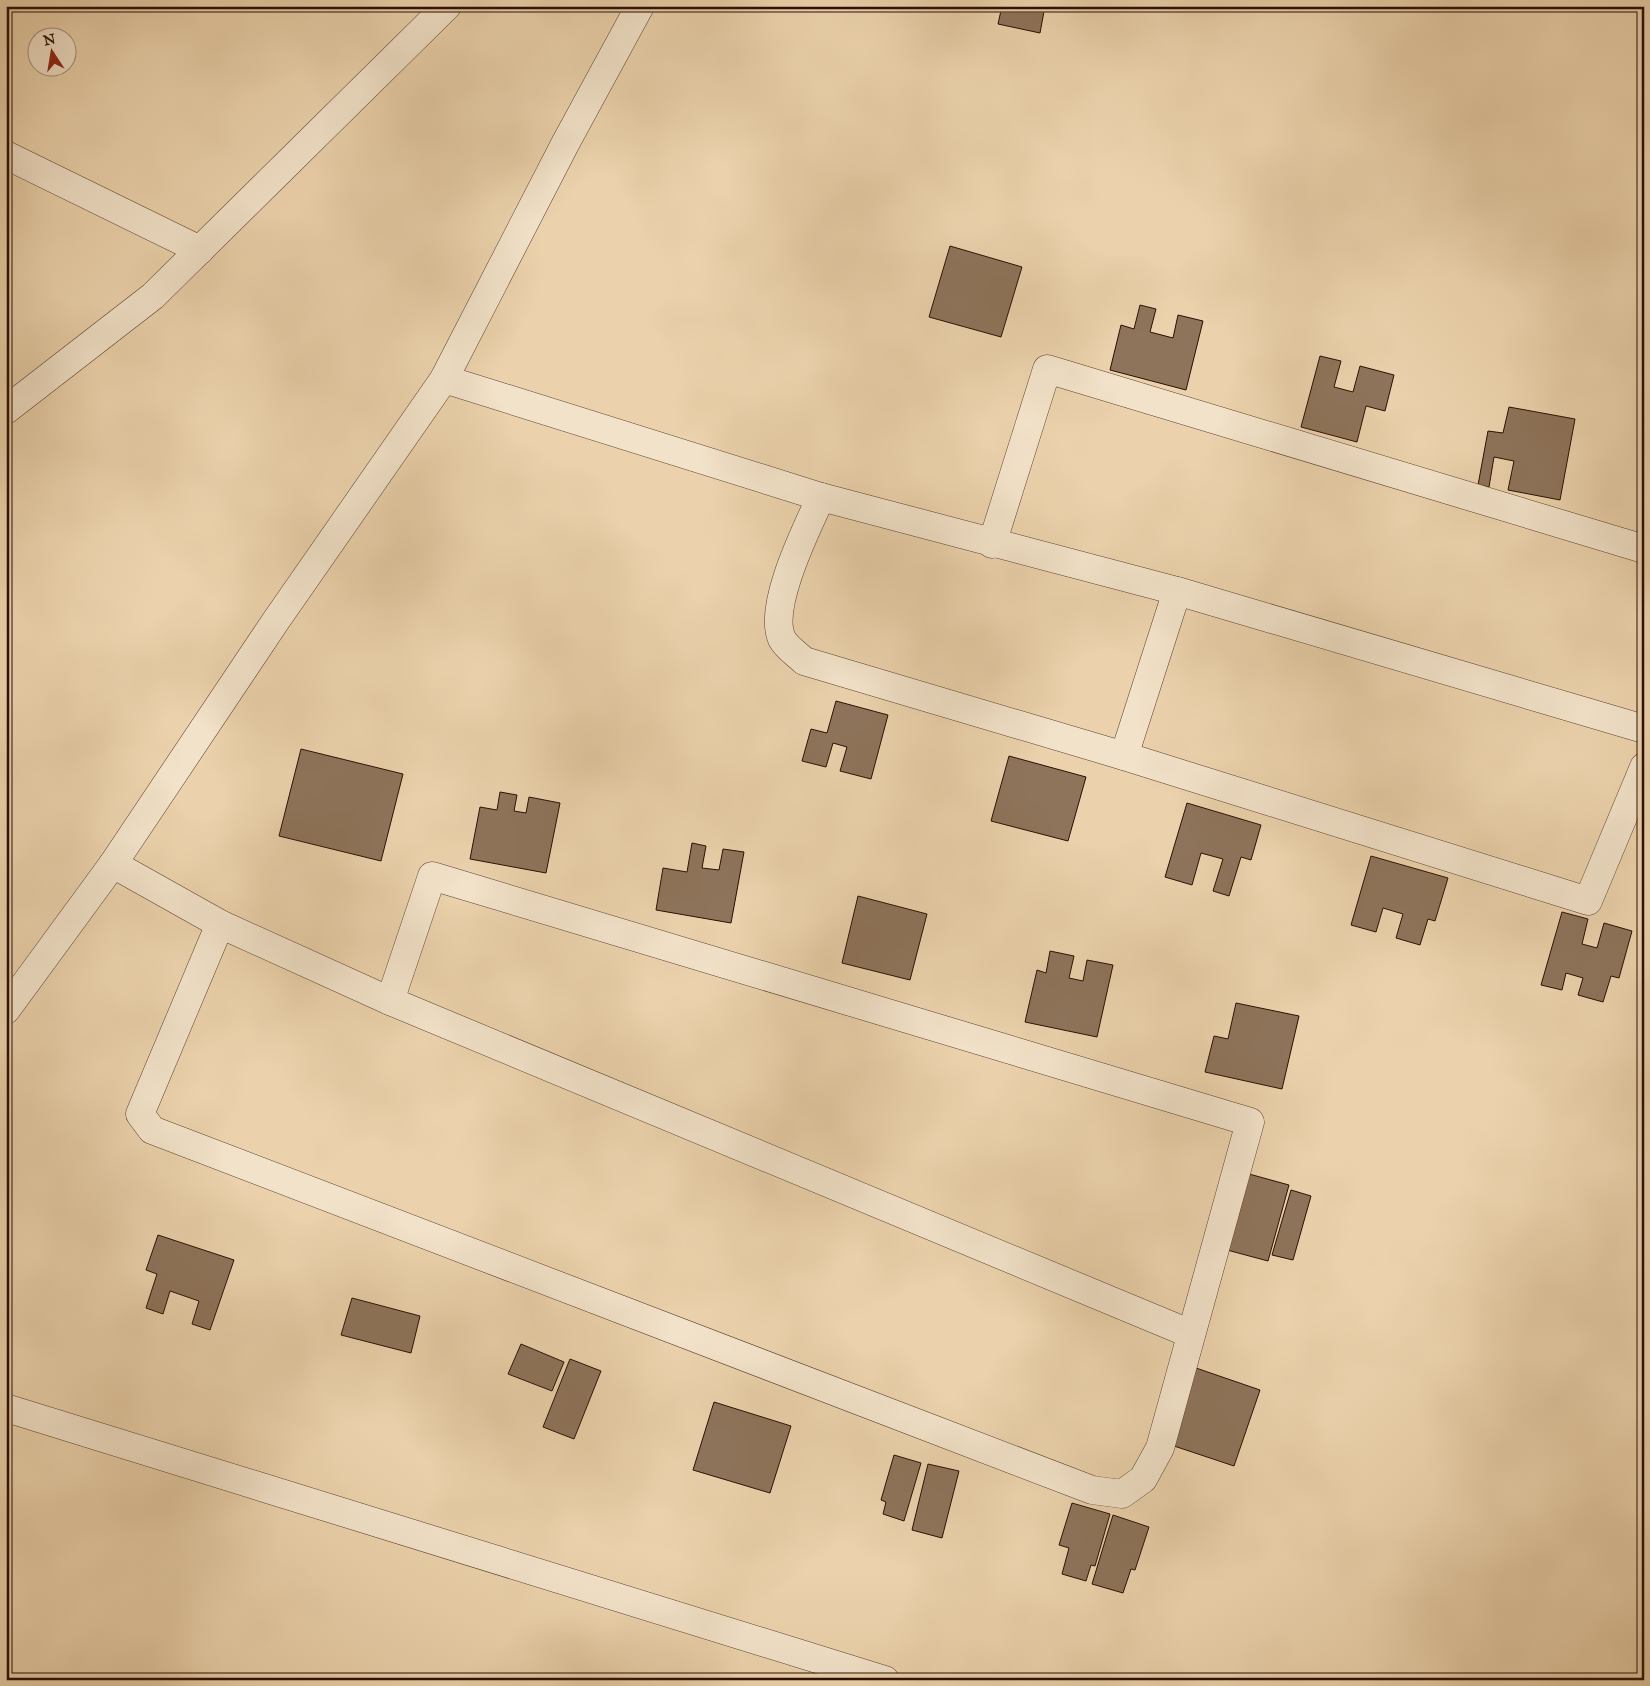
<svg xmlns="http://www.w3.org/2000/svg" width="1650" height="1686" font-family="'IM FELL Great Primer',serif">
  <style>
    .building { fill: #8e745b; stroke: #2a0f03 }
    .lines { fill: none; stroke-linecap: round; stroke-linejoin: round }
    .street-casing { stroke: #5a402d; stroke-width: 29 }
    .street { stroke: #f2e2c9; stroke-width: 28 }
  </style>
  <rect width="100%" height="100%" fill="#ebd2ac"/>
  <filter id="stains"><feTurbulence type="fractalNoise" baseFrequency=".004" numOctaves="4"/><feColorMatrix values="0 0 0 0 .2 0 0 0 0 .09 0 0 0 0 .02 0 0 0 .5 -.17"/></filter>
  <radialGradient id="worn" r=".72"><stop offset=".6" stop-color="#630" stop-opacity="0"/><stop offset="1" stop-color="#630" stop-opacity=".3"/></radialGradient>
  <g class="building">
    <polygon points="1002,6 1045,6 1040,33 998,24"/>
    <polygon points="950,246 1022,267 1001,337 929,317"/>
    <polygon points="1140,305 1156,309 1150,332 1173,338 1178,315 1203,321 1186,390 1110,370 1121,325 1134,329"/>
    <polygon points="1320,356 1341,361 1334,387 1353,392 1360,366 1394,375 1385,411 1366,406 1357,442 1301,427"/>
    <polygon points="1509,407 1575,419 1560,500 1508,490 1514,461 1494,457 1489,487 1478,485 1488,431 1503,433"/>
    <polygon points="836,701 888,715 871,779 840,771 847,747 833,743 826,767 802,761 811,729 827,733"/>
    <polygon points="301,749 403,774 381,861 279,836"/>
    <polygon points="1009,756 1086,777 1068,841 991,821"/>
    <polygon points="500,792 517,795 514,811 526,813 529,797 560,803 546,873 470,859 480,807 497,810"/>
    <polygon points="1187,803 1261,825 1251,860 1241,857 1229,896 1213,891 1223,859 1201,853 1192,885 1165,877"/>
    <polygon points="692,843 706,846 702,868 719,870 723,849 744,852 731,923 656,910 663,868 687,872"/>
    <polygon points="1371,856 1448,878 1435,921 1428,919 1420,945 1396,938 1403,914 1383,908 1376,932 1351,925"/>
    <polygon points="858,896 927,914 910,980 842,963"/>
    <polygon points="1562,912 1588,919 1582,944 1597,948 1604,923 1632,931 1619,978 1611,976 1603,1002 1578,995 1583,978 1566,973 1562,990 1541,985"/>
    <polygon points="1050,951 1074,956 1069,978 1083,981 1087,960 1113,965 1097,1037 1025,1022 1037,970 1046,973"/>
    <polygon points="1236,1003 1299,1016 1282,1089 1205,1072 1214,1036 1228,1039"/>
    <polygon points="1249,1174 1289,1185 1268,1261 1227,1250"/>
    <polygon points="1291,1190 1311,1196 1293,1260 1272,1255"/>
    <polygon points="158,1235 234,1260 210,1330 192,1324 199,1301 170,1291 163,1314 146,1308 157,1274 146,1270"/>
    <polygon points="352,1298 420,1316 411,1353 341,1335"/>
    <polygon points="521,1344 564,1362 552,1391 508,1374"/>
    <polygon points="570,1359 601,1371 574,1439 543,1427"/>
    <polygon points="1196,1368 1260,1390 1234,1466 1171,1445"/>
    <polygon points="714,1402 791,1426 770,1493 693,1470"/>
    <polygon points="894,1455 921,1463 904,1521 883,1514 886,1502 881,1500"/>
    <polygon points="928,1464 959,1471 942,1538 912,1530"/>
    <polygon points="1072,1503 1110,1514 1095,1566 1091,1565 1086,1581 1062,1574 1069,1548 1059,1545"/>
    <polygon points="1113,1515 1149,1527 1135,1570 1131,1569 1123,1593 1092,1584"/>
  </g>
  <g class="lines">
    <g class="street-casing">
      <g id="street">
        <polyline points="6,155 200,250"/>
        <polyline points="444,379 821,497 1177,591 1644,729"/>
        <polyline points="6,410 153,296 447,6"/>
        <path d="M821,497c-14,31 -54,110 -39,142 4,8 16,16 22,22l320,95 464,145 56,-134"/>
        <polyline points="992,544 1047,369 1644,549"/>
        <polyline points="1124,756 1177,591"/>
        <polyline points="113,864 220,924 390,1001 1191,1334"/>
        <polyline points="220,924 140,1114 152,1130 1092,1490 1122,1494 1143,1479 1160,1448 1250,1122 432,876 390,1001"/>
        <polyline points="6,1010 113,864 275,622 444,379 565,144 640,6"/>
        <polyline points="6,1408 885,1680"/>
      </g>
    </g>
    <use href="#street" class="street"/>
  </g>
  <rect width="1650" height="1686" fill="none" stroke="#ebd2ac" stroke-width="25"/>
  <rect x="8" y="8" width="1635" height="1671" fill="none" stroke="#2a0f03" stroke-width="2.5"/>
  <rect x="12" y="12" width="1625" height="1661" fill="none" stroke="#2a0f03"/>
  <g transform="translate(52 52) rotate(348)"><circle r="24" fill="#f2e2c9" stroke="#a28e7a"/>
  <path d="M0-4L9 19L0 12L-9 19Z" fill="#8f2418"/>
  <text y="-8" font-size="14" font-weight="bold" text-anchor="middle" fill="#2a0f03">N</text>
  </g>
  <rect width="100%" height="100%" filter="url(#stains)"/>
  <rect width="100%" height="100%" fill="url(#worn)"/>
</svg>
